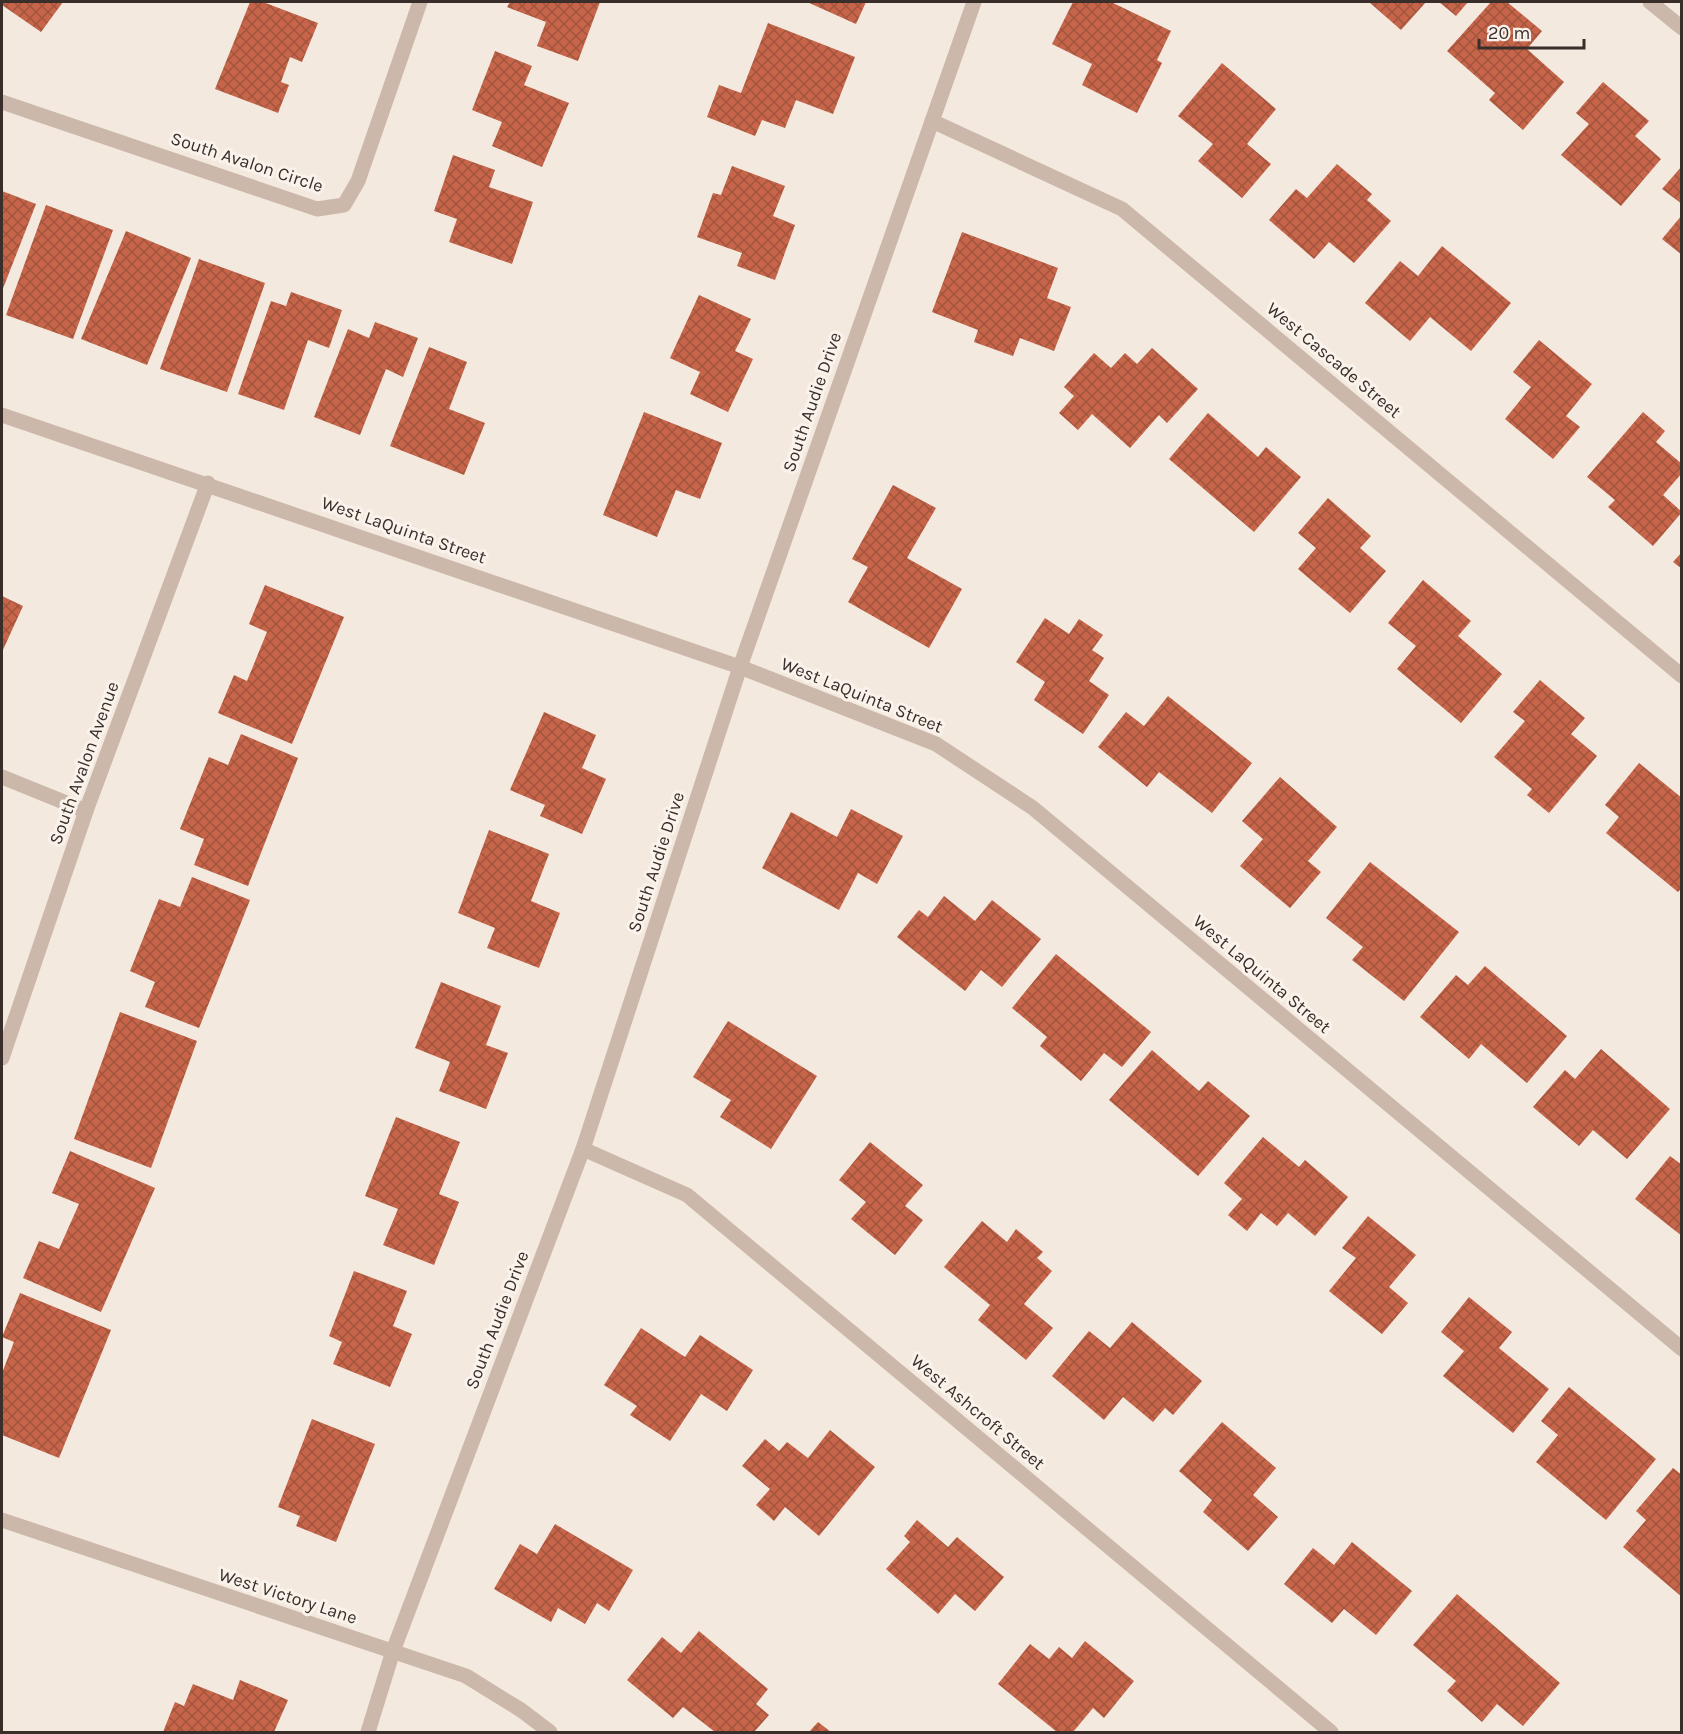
<svg xmlns="http://www.w3.org/2000/svg" width="1683" height="1734" font-family="Karla,sans-serif">
  <style>
    .building { fill: url(#building-cross-hatch) }
    .lines { fill: none; stroke-linecap: round; stroke-linejoin: round }
    .minor { stroke: #cbb8aa; stroke-width: 15 }
    .labels { text-anchor: middle; dominant-baseline: central; stroke-width: 6; stroke-linejoin: round; paint-order: stroke }
    .street-label { font-size: 18px; fill: #392e2a; stroke: #faf3eb }
  </style>
  <defs>
    <pattern id="building-cross-hatch" width="8" height="8" patternUnits="userSpaceOnUse" patternTransform="scale(1.5)"><rect width="8" height="8" fill="#c66549"/><path d="M0 0l8 8M0 8l8-8" fill="none" stroke="#a2543d"/></pattern>
  </defs>
  <rect width="100%" height="100%" fill="#f3e9de"/>
  <g class="building">
    <polygon points="3,2 63,2 41,32 2,5"/>
    <polygon points="250,2 263,2 318,23 302,62 290,57 281,82 289,85 278,113 215,89"/>
    <polygon points="510,2 600,2 578,61 537,46 546,22 507,7"/>
    <polygon points="807,2 866,2 856,24"/>
    <polygon points="1073,2 1111,2 1171,31 1157,60 1162,63 1137,113 1082,85 1092,64 1052,44"/>
    <polygon points="1369,2 1426,2 1401,30"/>
    <polygon points="1439,2 1468,2 1456,16"/>
    <polygon points="1491,2 1507,2 1542,31 1527,49 1564,82 1523,130 1489,100 1495,93 1447,51"/>
    <polygon points="768,23 855,57 833,114 796,100 785,128 762,120 755,136 707,117 719,85 741,93"/>
    <polygon points="495,51 532,66 524,85 569,103 542,167 492,146 502,122 472,110"/>
    <polygon points="1222,63 1276,109 1247,144 1271,164 1242,198 1198,161 1213,144 1178,116"/>
    <polygon points="1603,82 1649,121 1635,136 1661,159 1621,206 1561,155 1589,124 1576,113"/>
    <polygon points="453,155 495,170 489,187 533,202 512,264 449,242 457,219 434,211"/>
    <polygon points="1337,164 1372,194 1367,200 1391,221 1354,263 1329,242 1314,259 1269,220 1296,189 1307,198"/>
    <polygon points="732,166 785,186 773,216 795,225 775,280 737,266 742,253 697,237 713,193 721,195"/>
    <polygon points="1682,166 1682,204 1662,189"/>
    <polygon points="2,191 36,204 2,291"/>
    <polygon points="46,205 113,230 73,339 6,315"/>
    <polygon points="1682,215 1682,255 1662,239"/>
    <polygon points="126,231 191,258 147,365 81,339"/>
    <polygon points="962,232 1058,268 1047,298 1071,307 1054,351 1020,338 1013,356 974,342 978,330 932,312"/>
    <polygon points="1442,246 1511,303 1471,351 1430,317 1410,341 1365,303 1400,261 1418,276"/>
    <polygon points="199,259 265,283 227,392 160,369"/>
    <polygon points="291,292 342,310 329,348 308,340 284,410 238,394 271,301 286,306"/>
    <polygon points="699,295 751,319 735,351 753,359 728,412 690,394 700,372 670,358"/>
    <polygon points="375,322 418,338 403,377 386,369 360,435 314,417 348,329 369,338"/>
    <polygon points="1539,340 1592,384 1566,416 1580,427 1553,459 1505,419 1531,387 1513,372"/>
    <polygon points="429,347 467,362 449,409 485,423 464,475 390,446"/>
    <polygon points="1152,348 1198,389 1167,423 1159,415 1130,448 1092,414 1078,430 1059,413 1074,396 1064,387 1094,353 1111,368 1125,353 1137,364"/>
    <polygon points="644,412 722,443 700,499 676,490 657,537 603,515"/>
    <polygon points="1643,412 1665,431 1656,442 1682,464 1682,473 1663,495 1682,512 1653,546 1608,507 1615,500 1587,477"/>
    <polygon points="1208,413 1258,457 1266,447 1301,477 1254,532 1169,459"/>
    <polygon points="893,485 936,508 907,558 962,589 929,648 848,602 868,567 852,559"/>
    <polygon points="1328,498 1371,536 1360,548 1386,571 1350,613 1298,569 1316,548 1298,533"/>
    <polygon points="1682,552 1682,569 1673,562"/>
    <polygon points="1423,580 1471,621 1458,636 1502,674 1461,723 1397,669 1416,646 1388,623"/>
    <polygon points="265,585 344,617 292,744 218,713 234,675 247,681 267,632 249,624"/>
    <polygon points="2,596 23,606 2,652"/>
    <polygon points="1045,618 1069,634 1079,619 1103,635 1092,650 1104,658 1089,681 1109,695 1083,734 1034,700 1045,682 1016,662"/>
    <polygon points="1540,680 1585,718 1571,734 1597,756 1549,813 1527,795 1532,789 1494,757 1525,721 1513,712"/>
    <polygon points="1168,696 1252,763 1212,813 1159,772 1147,787 1098,747 1126,712 1144,726"/>
    <polygon points="544,712 596,735 582,768 606,779 582,834 540,816 545,805 510,790"/>
    <polygon points="241,734 298,758 248,886 194,865 204,839 180,829 209,757 228,765"/>
    <polygon points="1639,763 1682,798 1682,888 1678,892 1606,833 1619,817 1605,805"/>
    <polygon points="1280,777 1337,827 1308,861 1321,872 1290,908 1240,866 1263,839 1242,821"/>
    <polygon points="851,809 903,836 877,884 858,873 839,910 762,868 791,812 837,837"/>
    <polygon points="489,830 549,854 531,901 560,913 539,968 487,948 495,928 458,913"/>
    <polygon points="1370,862 1459,932 1404,1001 1352,960 1363,947 1326,918"/>
    <polygon points="192,877 250,900 199,1028 145,1007 155,982 130,971 159,899 180,907"/>
    <polygon points="944,896 975,921 992,900 1041,939 1002,987 981,970 965,991 897,937 919,910 928,917"/>
    <polygon points="1056,954 1151,1032 1122,1067 1104,1053 1081,1081 1040,1046 1047,1037 1012,1008"/>
    <polygon points="1485,966 1567,1036 1527,1083 1481,1044 1469,1059 1420,1017 1456,975 1468,985"/>
    <polygon points="441,982 501,1006 486,1045 508,1053 486,1109 439,1091 450,1062 415,1048"/>
    <polygon points="120,1012 197,1041 151,1168 74,1139"/>
    <polygon points="728,1021 817,1076 771,1149 720,1117 731,1100 693,1077"/>
    <polygon points="1601,1049 1670,1109 1627,1159 1593,1130 1579,1146 1533,1107 1565,1070 1575,1079"/>
    <polygon points="1152,1050 1199,1091 1208,1081 1250,1116 1198,1176 1109,1100"/>
    <polygon points="396,1117 460,1142 439,1194 459,1202 434,1265 383,1245 398,1209 365,1196"/>
    <polygon points="1263,1137 1299,1167 1305,1160 1348,1197 1315,1236 1288,1213 1277,1226 1261,1213 1247,1231 1228,1215 1242,1199 1224,1183"/>
    <polygon points="870,1142 923,1185 905,1206 923,1220 895,1255 851,1219 866,1202 839,1180"/>
    <polygon points="70,1151 155,1188 101,1312 23,1278 39,1241 59,1249 79,1204 52,1193"/>
    <polygon points="1670,1156 1682,1165 1682,1236 1635,1199"/>
    <polygon points="1368,1216 1416,1255 1389,1287 1408,1303 1382,1334 1329,1291 1356,1258 1342,1248"/>
    <polygon points="982,1221 1007,1242 1016,1229 1043,1252 1037,1258 1052,1271 1024,1304 1053,1328 1026,1360 978,1320 990,1305 944,1267"/>
    <polygon points="354,1271 407,1291 393,1326 412,1334 390,1387 333,1364 342,1342 329,1336"/>
    <polygon points="20,1293 111,1330 59,1458 2,1435 2,1373 14,1342 2,1337"/>
    <polygon points="1469,1297 1512,1332 1499,1348 1549,1389 1513,1433 1443,1376 1464,1351 1441,1332"/>
    <polygon points="1132,1322 1202,1381 1173,1415 1165,1408 1153,1422 1123,1397 1104,1420 1052,1376 1089,1331 1110,1348"/>
    <polygon points="641,1328 685,1357 700,1335 753,1370 727,1411 701,1394 670,1441 630,1415 637,1406 604,1385"/>
    <polygon points="1569,1387 1656,1459 1606,1520 1536,1462 1558,1435 1541,1421"/>
    <polygon points="312,1419 375,1444 336,1542 296,1526 300,1516 278,1507"/>
    <polygon points="1222,1422 1276,1468 1253,1495 1278,1517 1248,1551 1203,1512 1212,1500 1179,1471"/>
    <polygon points="830,1430 875,1467 819,1536 785,1507 774,1521 756,1505 770,1489 742,1466 765,1439 779,1451 787,1442 808,1458"/>
    <polygon points="1673,1468 1682,1475 1682,1597 1623,1547 1646,1520 1636,1511"/>
    <polygon points="917,1520 948,1547 957,1537 1004,1577 975,1611 955,1594 938,1614 886,1569 910,1542 904,1536"/>
    <polygon points="555,1524 633,1570 609,1611 597,1603 585,1624 558,1608 551,1622 494,1589 520,1544 537,1554"/>
    <polygon points="1352,1542 1412,1591 1376,1635 1344,1609 1332,1623 1284,1584 1313,1548 1334,1565"/>
    <polygon points="1457,1594 1560,1683 1523,1726 1497,1704 1482,1722 1447,1691 1456,1681 1413,1645"/>
    <polygon points="699,1631 768,1689 756,1704 769,1715 754,1732 715,1732 683,1707 673,1718 627,1680 662,1637 681,1653"/>
    <polygon points="1085,1641 1134,1681 1104,1718 1093,1708 1073,1732 1057,1732 998,1684 1030,1644 1049,1659 1059,1647 1072,1658"/>
    <polygon points="240,1680 288,1700 274,1732 163,1732 175,1702 184,1706 193,1684 233,1700"/>
    <polygon points="818,1722 831,1732 809,1732"/>
  </g>
  <g class="lines">
    <g class="minor">
      <polyline points="1650,2 1682,28"/>
      <polyline points="2,102 317,209 344,205 358,181 420,2"/>
      <polyline points="932,121 1122,209 1682,676"/>
      <polyline points="2,415 740,667 936,744 1033,808 1682,1349"/>
      <polyline points="2,777 86,811"/>
      <polyline points="2,1058 86,811 208,483"/>
      <polyline points="583,1149 687,1195 1331,1732"/>
      <polyline points="2,1520 466,1676 521,1710 550,1732"/>
      <polyline points="368,1732 393,1651 583,1149 740,667 974,2"/>
    </g>
  </g>
  <g class="labels">
    <g class="street-label">
      <text transform="translate(247 162) rotate(18)">South Avalon Circle</text>
      <text transform="translate(1334 360) rotate(40)">West Cascade Street</text>
      <text transform="translate(812 402) rotate(-71)">South Audie Drive</text>
      <text transform="translate(404 530) rotate(19)">West LaQuinta Street</text>
      <text transform="translate(862 695) rotate(22)">West LaQuinta Street</text>
      <text transform="translate(84 763) rotate(-70)">South Avalon Avenue</text>
      <text transform="translate(656 862) rotate(-72)">South Audie Drive</text>
      <text transform="translate(1262 974) rotate(40)">West LaQuinta Street</text>
      <text transform="translate(497 1320) rotate(-69)">South Audie Drive</text>
      <text transform="translate(978 1412) rotate(40)">West Ashcroft Street</text>
      <text transform="translate(288 1596) rotate(18)">West Victory Lane</text>
    </g>
  </g>
  <rect width="1683" height="1734" fill="none" stroke="#392e2a" stroke-width="6"/>
  <path d="M1479 39v9h105v-9" fill="none" stroke="#392e2a" stroke-width="3"/>
  <text x="1488" y="39" font-size="18" fill="#392e2a" stroke="#faf3eb" stroke-width="4.5" paint-order="stroke">20 m</text>
</svg>
